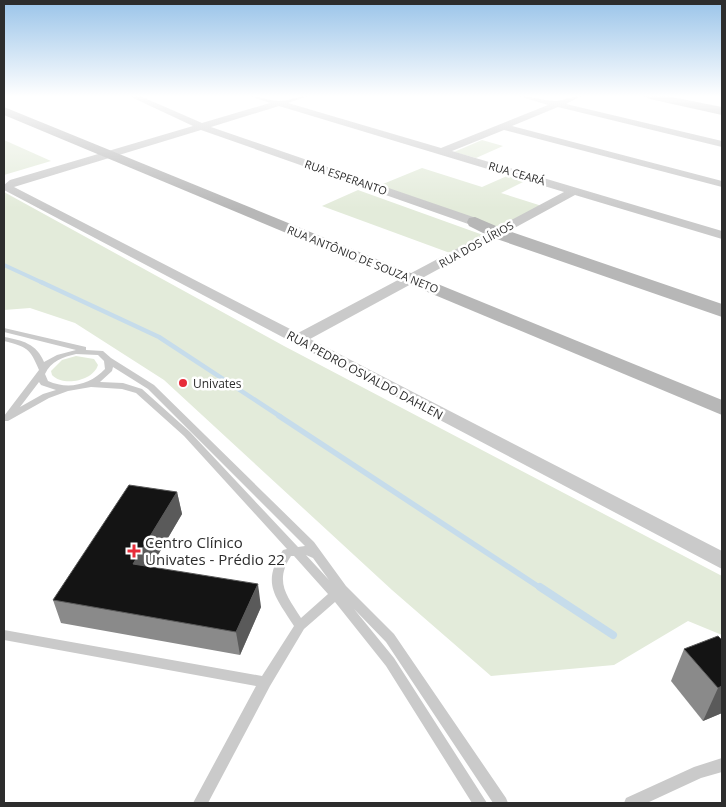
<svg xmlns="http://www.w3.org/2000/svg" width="726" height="807" font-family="'Open Sans',sans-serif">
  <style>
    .green { fill: #e3ebda }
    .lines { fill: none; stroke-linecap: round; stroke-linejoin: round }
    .stream-far3 { stroke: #c6dceb; stroke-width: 4 }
    .stream-far2 { stroke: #c6dceb; stroke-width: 4.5 }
    .stream-far1 { stroke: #c6dceb; stroke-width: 5.5 }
    .stream { stroke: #c6dceb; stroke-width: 8 }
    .lane { fill: #cacaca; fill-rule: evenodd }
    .street { fill: #cacaca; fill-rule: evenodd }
    .secondary { fill: #b7b7b7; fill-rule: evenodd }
    .wall { fill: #8a8a8a }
    .shaded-wall { fill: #5a5a5a }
    .building { fill: #141414; stroke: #5a5a5a }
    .poi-dot { fill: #e72c39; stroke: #fff; stroke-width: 2 }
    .labels { text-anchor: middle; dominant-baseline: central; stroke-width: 5; stroke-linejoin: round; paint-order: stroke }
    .far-street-label { font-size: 11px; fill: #2d2d2d; stroke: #fff }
    .street-label { font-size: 12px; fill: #2d2d2d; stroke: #fff }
    .poi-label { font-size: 12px; fill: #2d2d2d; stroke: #fff; text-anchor: start }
    .near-poi-label { font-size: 15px; fill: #2d2d2d; stroke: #fff; text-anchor: start }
  </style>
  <rect width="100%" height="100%" fill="#fff"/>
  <g class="green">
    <polygon points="4,140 51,161 4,175"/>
    <polygon points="482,140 503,146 476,158 454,152"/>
    <polygon points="422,168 482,187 507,176 525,181 501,193 542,206 500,228 378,186"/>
    <polygon points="358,190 483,235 450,253 322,206"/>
    <polygon points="4,192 284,346 722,576 722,635 688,621 614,665 491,676 392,590 164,380 75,323 30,308 4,310"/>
    <path d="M76,356l18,3 4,6c-5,16 -35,22 -46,10l-1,-4 11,-11z"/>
  </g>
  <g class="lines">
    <polyline class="stream-far3" points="4,265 43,283"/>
    <polyline class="stream-far2" points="41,282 159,337 281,417"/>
    <polyline class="stream-far1" points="279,416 542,589"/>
    <polyline class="stream" points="540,587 613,635"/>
    <g class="lane">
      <path d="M4,328l82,19v3l17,1 8,7 43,27 160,157 32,44 48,48 112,164 2,5h-15l-107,-161 -32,-33 40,49 93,145h-15l-86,-137 -51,-64 -31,27 -34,57 -62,117h-15l63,-117 -252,-46v-10l258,46 32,-50c-19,-30 -33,-43 -11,-76l4,-1 -103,-113 -48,-43 -14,-4 -31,-2 -23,4 -19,7 -41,23h-4v-5l35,-46c-9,-22 -12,-23 -35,-29v-4c18,3 33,7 40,25l13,-7 19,-5 -72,-18zM76,354l22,1 6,6 1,8c-15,16 -37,21 -57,12l-3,-7c6,-13 18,-17 31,-20zM113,367l35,22 157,157 -7,1 -108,-115 -48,-43 -19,-6 -23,-1 12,-11zM39,382l2,3 15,5 -13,4 -23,13zM306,555l7,3 16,22zM291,556h3l34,38 -27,24c-14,-22 -27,-36 -10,-62z"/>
      <polygon points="722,758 722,772 701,778 647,803 624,803 626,798 694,767"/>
    </g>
    <path class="street" d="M129,96h11l62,27 68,-20 -20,-7c10,0 20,5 29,5 9,0 19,-5 29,-5l-20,7 153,45 107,-43 -30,-9c13,0 23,4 36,5 6,1 17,-5 27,-5l-15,8 156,37v6l-164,-40 -46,19 210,55v6l-218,-57 -52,21 270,80v8l-147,-44 -265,144 412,212v18l-718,-379v-5l6,-5 183,-54zM279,106l285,86 -266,141 -284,-146 187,-57 270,95h8l2,-3 -2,-3 -268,-92z"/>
    <g class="secondary">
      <polygon points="644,96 667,96 722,107 722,115 650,99"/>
      <polygon points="4,107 722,400 722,415 4,115"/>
      <polygon points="475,217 503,229 722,304 722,317 491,237 469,226 467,222 469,218"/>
    </g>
  </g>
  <g class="wall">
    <polygon points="177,492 182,514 151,567 261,607 240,655 61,623 53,600"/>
    <polygon points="722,640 722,713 703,721 671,681 684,649"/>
  </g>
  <g class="shaded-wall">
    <polygon points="177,492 182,514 139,587 133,564"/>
    <polygon points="258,584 261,607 240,655 236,632"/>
    <polygon points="722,686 722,713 703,721 718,688"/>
  </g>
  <g class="building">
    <polygon points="129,485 177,492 133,564 258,584 236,632 53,600"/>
    <polygon points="718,636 722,640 722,686 718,688 684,649"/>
  </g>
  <linearGradient id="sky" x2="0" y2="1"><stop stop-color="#9ac4e9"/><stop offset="0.46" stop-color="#fff"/><stop offset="1" stop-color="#fff" stop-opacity="0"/></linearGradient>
  <rect width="726" height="209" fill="url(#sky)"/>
  <g class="poi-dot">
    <circle cx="183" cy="383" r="5"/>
    <path d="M131.5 543.5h5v5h5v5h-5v5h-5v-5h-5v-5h5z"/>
  </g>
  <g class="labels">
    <g class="far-street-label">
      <text transform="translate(517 173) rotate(16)">RUA CEARÁ</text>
      <text transform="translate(346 177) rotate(19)">RUA ESPERANTO</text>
      <text transform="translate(476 244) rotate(-29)">RUA DOS LÍRIOS</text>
      <text transform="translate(363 259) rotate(22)">RUA ANTÔNIO DE SOUZA NETO</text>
    </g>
    <g class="street-label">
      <text transform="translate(365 375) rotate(28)">RUA PEDRO OSVALDO DAHLEN</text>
    </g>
    <g class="poi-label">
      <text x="193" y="383">Univates</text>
    </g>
    <g class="near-poi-label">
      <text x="145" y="542">Centro Clínico<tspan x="145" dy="17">Univates - Prédio 22</tspan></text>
    </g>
  </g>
  <rect width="726" height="807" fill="none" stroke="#2d2d2d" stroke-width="10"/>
</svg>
